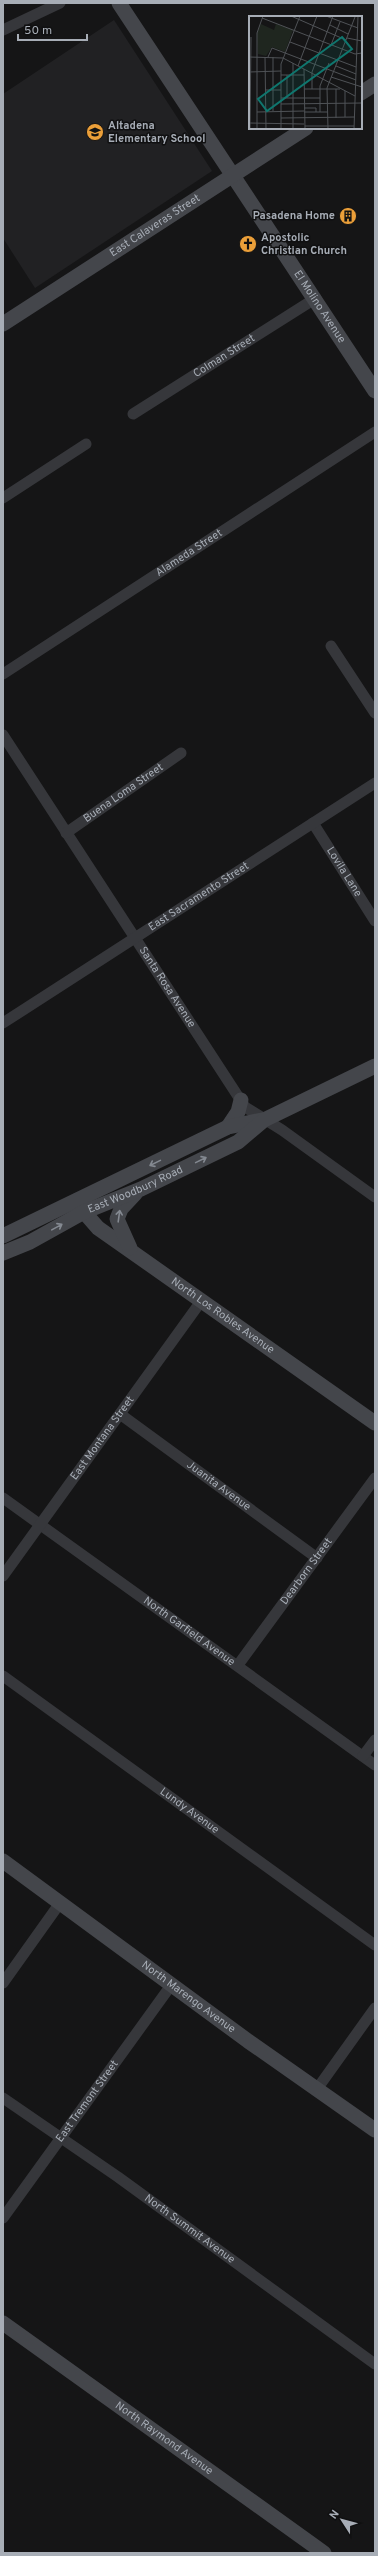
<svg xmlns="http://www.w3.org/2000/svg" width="378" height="2556" font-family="Overpass,sans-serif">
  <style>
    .built { fill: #212123 }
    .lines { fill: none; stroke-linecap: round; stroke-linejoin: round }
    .street { stroke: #36373b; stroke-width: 11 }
    .secondary { stroke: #44464b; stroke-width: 15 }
    .oneway { stroke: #848991 }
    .labels { text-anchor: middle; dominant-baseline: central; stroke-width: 3; stroke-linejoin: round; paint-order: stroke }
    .poi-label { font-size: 11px; font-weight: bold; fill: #a7adb6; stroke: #101011; text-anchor: start }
    .street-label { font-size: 11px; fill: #a7adb6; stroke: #101011 }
    .inset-road { fill: none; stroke: #4f5256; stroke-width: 1 }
    .view { fill: #0f766e; fill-opacity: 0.15; stroke: #0f766e; stroke-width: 2 }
    .inset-edge { fill: none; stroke: #a7adb6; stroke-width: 2 }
  </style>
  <rect width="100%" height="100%" fill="#151516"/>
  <polygon class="built" points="114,20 212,171 35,288 3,238 3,94"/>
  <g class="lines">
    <g class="street">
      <polyline points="3,30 60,3"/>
      <path id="s1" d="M133,414l183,-116"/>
      <polyline points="3,498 86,444"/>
      <polyline points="331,646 375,713"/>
      <path id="s2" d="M3,674l372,-242"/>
      <path id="s3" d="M3,735l242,372 37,23 93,67"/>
      <path id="s4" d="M313,823l62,98"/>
      <path id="s5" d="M66,833l115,-80"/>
      <path id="s6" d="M3,1023l372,-240"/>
      <path id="s7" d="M120,1414l197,144"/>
      <path id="s8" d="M3,1498l372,267"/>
      <path id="s9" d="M3,1576l199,-276"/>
      <path id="s10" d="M238,1665l137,-187"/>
      <path id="s11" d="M3,1676l372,269"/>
      <polyline points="363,1756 375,1740"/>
      <polyline points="3,1983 60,1903"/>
      <polyline points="317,2089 375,2008"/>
      <path id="s12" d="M3,2098l115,79 257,187"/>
      <path id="s13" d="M3,2218l169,-234"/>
    </g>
    <g class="secondary">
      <path id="s14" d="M119,3l256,388"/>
      <polyline points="361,93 375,84"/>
      <path id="s15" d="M3,324l303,-196"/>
      <polyline points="228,1127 238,1112 241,1100"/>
      <path id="s16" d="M78,1200l6,12 14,16 277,195"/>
      <polyline points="3,1236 228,1127 262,1120"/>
      <polyline points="130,1248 117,1219 121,1209 135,1194"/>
      <path id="s17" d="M3,1253l27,-11 54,-30 57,-23 97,-47 26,-22 111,-54"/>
      <path id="s18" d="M3,1861l245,180 127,89"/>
      <path id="s19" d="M3,2323l321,230"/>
    </g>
  </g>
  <defs><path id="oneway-shaft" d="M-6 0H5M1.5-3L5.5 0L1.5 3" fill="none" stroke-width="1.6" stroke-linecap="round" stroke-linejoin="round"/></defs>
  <g class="oneway">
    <use href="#oneway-shaft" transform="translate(201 1160) rotate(-26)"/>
    <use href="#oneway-shaft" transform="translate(155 1163) rotate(154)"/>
    <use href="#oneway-shaft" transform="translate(119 1216) rotate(-82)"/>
    <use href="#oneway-shaft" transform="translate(57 1227) rotate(-29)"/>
  </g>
  <defs>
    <g id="school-disc" transform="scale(0.9)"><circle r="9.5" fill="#eb9f39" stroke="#101011"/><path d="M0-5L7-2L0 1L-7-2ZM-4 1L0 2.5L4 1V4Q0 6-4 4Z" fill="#111"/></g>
    <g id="building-disc" transform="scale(0.9)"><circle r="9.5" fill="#eb9f39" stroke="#101011"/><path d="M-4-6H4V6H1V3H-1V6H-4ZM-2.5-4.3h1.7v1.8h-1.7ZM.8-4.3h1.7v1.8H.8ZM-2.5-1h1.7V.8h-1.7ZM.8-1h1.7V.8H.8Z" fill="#111"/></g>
    <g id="church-disc" transform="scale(0.9)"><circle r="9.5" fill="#eb9f39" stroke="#101011"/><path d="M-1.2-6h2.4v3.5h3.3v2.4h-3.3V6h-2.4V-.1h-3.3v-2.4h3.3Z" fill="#111"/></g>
  </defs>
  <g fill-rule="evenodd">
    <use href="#school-disc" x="95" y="132"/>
    <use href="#building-disc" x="348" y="216"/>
    <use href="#church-disc" x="248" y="244"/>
  </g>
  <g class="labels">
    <g class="poi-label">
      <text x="108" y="126">Altadena<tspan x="108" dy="13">Elementary School</tspan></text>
      <text x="335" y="216" text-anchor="end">Pasadena Home</text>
      <text x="261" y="238">Apostolic<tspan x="261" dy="13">Christian Church</tspan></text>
    </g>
    <g class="street-label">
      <text stroke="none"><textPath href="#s15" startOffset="181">East Calaveras Street</textPath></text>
      <text stroke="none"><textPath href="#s14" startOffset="364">El Molino Avenue</textPath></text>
      <text stroke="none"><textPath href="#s1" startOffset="108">Colman Street</textPath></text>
      <text stroke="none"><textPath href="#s2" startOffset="222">Alameda Street</textPath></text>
      <text stroke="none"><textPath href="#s5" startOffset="70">Buena Loma Street</textPath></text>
      <text stroke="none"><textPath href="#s4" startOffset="58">Lovila Lane</textPath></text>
      <text stroke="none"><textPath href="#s6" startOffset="233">East Sacramento Street</textPath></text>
      <text stroke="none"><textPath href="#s3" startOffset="301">Santa Rosa Avenue</textPath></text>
      <text stroke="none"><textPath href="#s17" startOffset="147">East Woodbury Road</textPath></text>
      <text stroke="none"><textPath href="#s16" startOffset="187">North Los Robles Avenue</textPath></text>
      <text stroke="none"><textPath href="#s9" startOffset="170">East Montana Street</textPath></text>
      <text stroke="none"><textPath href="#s7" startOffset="122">Juanita Avenue</textPath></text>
      <text stroke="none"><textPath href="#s10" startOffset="116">Dearborn Street</textPath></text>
      <text stroke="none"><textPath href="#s8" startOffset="229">North Garfield Avenue</textPath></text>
      <text stroke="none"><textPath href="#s11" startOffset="230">Lundy Avenue</textPath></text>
      <text stroke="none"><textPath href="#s18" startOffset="230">North Marengo Avenue</textPath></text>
      <text stroke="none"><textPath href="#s13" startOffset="144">East Tremont Street</textPath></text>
      <text stroke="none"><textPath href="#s12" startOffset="228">North Summit Avenue</textPath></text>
      <text stroke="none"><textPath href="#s19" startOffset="198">North Raymond Avenue</textPath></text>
    </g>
  </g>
  <g transform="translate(249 16)">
    <rect width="113" height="113" fill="#151516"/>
    <path d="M12,8l13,6 2,-6 17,6 -8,22 -13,-5 -6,9 -8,-2 -1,-21z" fill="#1f261f"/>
    <path class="inset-road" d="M42,0l55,24M77,0l32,12M13,2l93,36 7,-1M81,9l18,9M98,22l15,3M41,26l66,25M82,29l9,-23M0,41l34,1 72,38M16,41l1,72M19,41l4,-9 84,32M24,41v54M44,47v66M49,50l19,-50M87,50l20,8M55,53l1,60M0,56l32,-1M32,59h23M38,59v23M82,61l31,10M55,73h36M63,73v-17l21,-56M87,73v29M16,74h16M96,75v26M32,82h39M32,88l81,-1M55,92h12v4M8,96l47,-1M55,96h24M71,96v-26l9,-23M32,102l74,-1M0,107l55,1M56,110h49M1,113l1,-92M8,113v-96l6,-17M32,113v-65l19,-48M79,113l-1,-41 28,-71M105,113l4,-113"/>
    <path class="view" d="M93,21l10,12 -85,62 -9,-12z"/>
    <rect width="113" height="113" class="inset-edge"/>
  </g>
  <rect width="378" height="2556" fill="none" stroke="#a7adb6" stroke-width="8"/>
  <g transform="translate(342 2520) rotate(306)" stroke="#101011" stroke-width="3" paint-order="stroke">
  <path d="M0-3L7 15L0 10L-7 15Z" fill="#a7adb6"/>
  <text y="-6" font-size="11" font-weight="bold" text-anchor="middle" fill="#a7adb6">N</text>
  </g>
  <path d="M18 34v6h69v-6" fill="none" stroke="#a7adb6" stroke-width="2"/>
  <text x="24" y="34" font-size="12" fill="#a7adb6" stroke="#101011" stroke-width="3" paint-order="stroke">50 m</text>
</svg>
